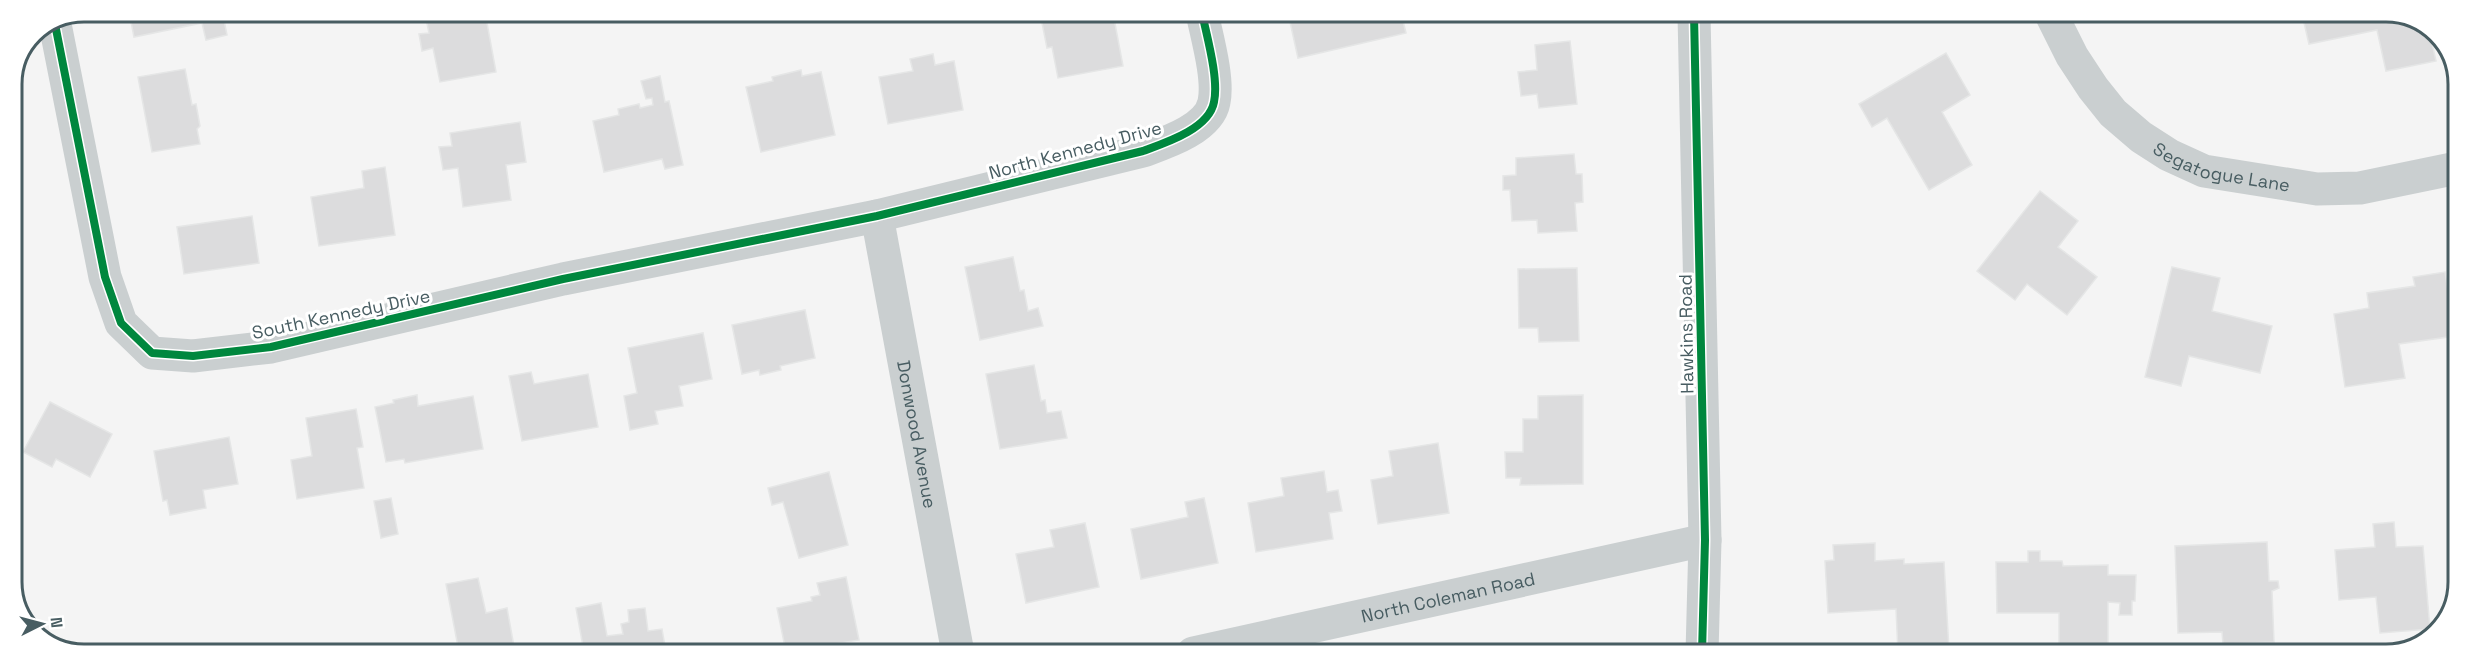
<svg xmlns="http://www.w3.org/2000/svg" width="2470" height="666" font-family="'Space Grotesk',sans-serif">
  <style>
    .building { fill: #dcdcdd; stroke: #e5e6e6; stroke-width: 1.5 }
    .lines { fill: none; stroke-linecap: round; stroke-linejoin: round }
    .minor { stroke: #cacfd0; stroke-width: 33 }
    .cycleway-casing { stroke: #fff; stroke-width: 11 }
    .cycleway { stroke: #00873e; stroke-width: 8 }
    .labels { text-anchor: middle; dominant-baseline: central; stroke-width: 6; stroke-linejoin: round; paint-order: stroke }
    .street-label { font-size: 18px; fill: #485d62; stroke: #fff }
    .rim { fill: none; stroke: #485d62; stroke-width: 3 }
  </style>
  <rect width="100%" height="100%" fill="#f4f4f4"/>
  <g class="building">
    <polygon points="129,12 210,12 211,17 223,15 227,35 206,40 202,23 134,37"/>
    <polygon points="435,12 485,12 496,72 440,82 433,48 422,51 419,34 429,33 425,14"/>
    <polygon points="1040,13 1113,13 1123,66 1058,78 1052,47 1047,48"/>
    <polygon points="1288,13 1366,13 1367,18 1385,13 1401,13 1406,33 1298,58"/>
    <polygon points="2302,14 2404,14 2429,30 2436,61 2386,71 2377,30 2309,44"/>
    <polygon points="1570,41 1577,104 1539,108 1537,94 1521,96 1518,72 1537,70 1535,45"/>
    <polygon points="1946,53 1970,95 1942,112 1972,165 1929,190 1887,118 1872,127 1859,104"/>
    <polygon points="933,54 935,65 954,61 963,110 888,124 879,77 913,71 910,59"/>
    <polygon points="185,69 192,105 196,104 200,126 197,129 200,144 152,152 138,77"/>
    <polygon points="801,70 802,76 821,72 835,135 761,152 746,87 773,81 772,77"/>
    <polygon points="660,76 665,102 669,101 683,165 665,169 662,159 604,172 593,121 619,115 618,109 639,104 640,108 653,105 652,98 646,99 641,81"/>
    <polygon points="520,122 526,162 506,165 511,200 463,207 458,168 443,170 439,147 452,146 450,133"/>
    <polygon points="1574,154 1576,174 1582,174 1583,202 1575,203 1577,231 1538,233 1537,220 1512,221 1510,190 1503,190 1503,176 1516,175 1516,158"/>
    <polygon points="385,167 395,235 319,246 311,197 364,188 362,171"/>
    <polygon points="2040,191 2078,221 2058,247 2097,277 2067,315 2027,284 2015,300 1977,271"/>
    <polygon points="252,216 259,263 184,274 177,227"/>
    <polygon points="1013,257 1020,291 1024,290 1028,311 1038,308 1043,326 980,340 965,267"/>
    <polygon points="2172,267 2220,278 2212,311 2272,326 2260,373 2189,356 2181,386 2145,377"/>
    <polygon points="1577,268 1579,341 1539,342 1538,328 1519,328 1518,269"/>
    <polygon points="2445,272 2455,336 2399,344 2405,378 2345,387 2334,314 2369,308 2367,293 2415,286 2413,277"/>
    <polygon points="805,310 815,358 780,366 781,370 760,375 759,370 742,374 732,325"/>
    <polygon points="703,333 712,379 679,386 683,406 655,411 658,424 630,430 624,396 637,393 628,348"/>
    <polygon points="1034,365 1041,401 1045,400 1047,413 1061,411 1067,438 1000,449 986,374"/>
    <polygon points="531,372 534,384 588,374 598,427 522,441 509,376"/>
    <polygon points="417,395 418,406 473,396 483,449 405,463 404,459 386,462 375,407 394,403 393,400"/>
    <polygon points="1583,395 1583,484 1520,485 1521,478 1506,478 1505,452 1523,452 1523,419 1538,419 1538,396"/>
    <polygon points="50,402 112,434 90,477 56,459 52,467 23,452"/>
    <polygon points="356,409 363,447 357,448 364,488 297,499 291,460 312,456 306,418"/>
    <polygon points="229,437 238,484 203,490 206,508 170,515 167,500 163,501 154,451"/>
    <polygon points="1438,443 1449,513 1378,524 1371,480 1393,476 1389,451"/>
    <polygon points="1324,471 1327,492 1338,490 1342,511 1329,513 1333,539 1256,552 1248,503 1284,496 1281,478"/>
    <polygon points="829,472 848,545 799,558 783,502 772,505 768,488"/>
    <polygon points="391,498 398,534 381,538 374,501"/>
    <polygon points="1204,498 1218,563 1141,579 1131,529 1188,517 1185,502"/>
    <polygon points="2394,522 2396,547 2423,546 2430,629 2380,633 2376,597 2339,600 2335,550 2375,547 2373,524"/>
    <polygon points="1085,523 1099,587 1026,603 1016,554 1054,547 1050,530"/>
    <polygon points="2267,542 2269,581 2278,581 2279,588 2272,591 2274,642 2223,644 2222,632 2178,633 2175,546"/>
    <polygon points="1875,543 1875,561 1904,559 1904,564 1944,562 1949,650 1898,653 1896,609 1828,613 1825,561 1834,560 1833,545"/>
    <polygon points="2028,551 2040,551 2040,561 2062,561 2063,566 2108,565 2108,575 2136,575 2135,601 2132,601 2132,615 2119,615 2120,603 2108,602 2108,649 2059,649 2059,613 1997,613 1996,562 2028,562"/>
    <polygon points="846,577 859,640 786,652 777,608 812,601 811,597 820,595 817,583"/>
    <polygon points="478,578 486,613 507,608 515,652 459,652 446,584"/>
    <polygon points="601,603 607,636 623,634 621,624 629,622 628,610 645,608 648,631 662,629 666,652 584,652 576,608"/>
  </g>
  <g class="lines">
    <g class="minor">
      <polyline points="1694,14 1705,540 1702,653"/>
      <path id="s1" d="M2051,14l21,42 21,32 20,25 28,24 28,18 35,16 113,18 43,-1 97,-20"/>
      <path d="M55,24l50,253 16,46 31,30 41,3 78,-9 292,-68 314,-63 266,-65c22,-8 66,-22 71,-49 5,-23 -7,-65 -12,-89"/>
      <path id="s2" d="M877,216l81,437"/>
      <path id="s3" d="M1193,653l512,-113"/>
    </g>
    <g class="cycleway-casing">
      <g id="cycleway">
        <polyline points="1694,14 1705,540 1702,653"/>
        <path d="M55,24l50,253 16,46 31,30 41,3 78,-9 292,-68 314,-63 266,-65c22,-8 66,-22 71,-49 5,-23 -7,-65 -12,-89"/>
      </g>
    </g>
    <use href="#cycleway" class="cycleway"/>
  </g>
  <g class="labels">
    <g class="street-label">
      <text transform="translate(1075 150) rotate(-15)">North Kennedy Drive</text>
      <text stroke="none"><textPath href="#s1" startOffset="242">Segatogue Lane</textPath></text>
      <text transform="translate(341 314) rotate(-12)">South Kennedy Drive</text>
      <text transform="translate(1686 334) rotate(-91)">Hawkins Road</text>
      <text stroke="none"><textPath href="#s2" startOffset="222">Donwood Avenue</textPath></text>
      <text stroke="none"><textPath href="#s3" startOffset="261">North Coleman Road</textPath></text>
    </g>
  </g>
  <path d="M0 0H2470V666H0ZM84 22H2386A62 62 0 0 1 2448 84V582A62 62 0 0 1 2386 644H84A62 62 0 0 1 22 582V84A62 62 0 0 1 84 22Z" fill="#fff" fill-rule="evenodd"/>
  <path class="rim" d="M84 22H2386A62 62 0 0 1 2448 84V582A62 62 0 0 1 2386 644H84A62 62 0 0 1 22 582V84A62 62 0 0 1 84 22Z"/>
  <g transform="translate(42 624) rotate(84)" stroke="#ffffff" stroke-width="4.5" paint-order="stroke">
  <path d="M0-4.5L10 22L0 15L-10 22Z" fill="#485d62"/>
  <text y="-9" font-size="16" font-weight="bold" text-anchor="middle" fill="#485d62">N</text>
  </g>
</svg>
